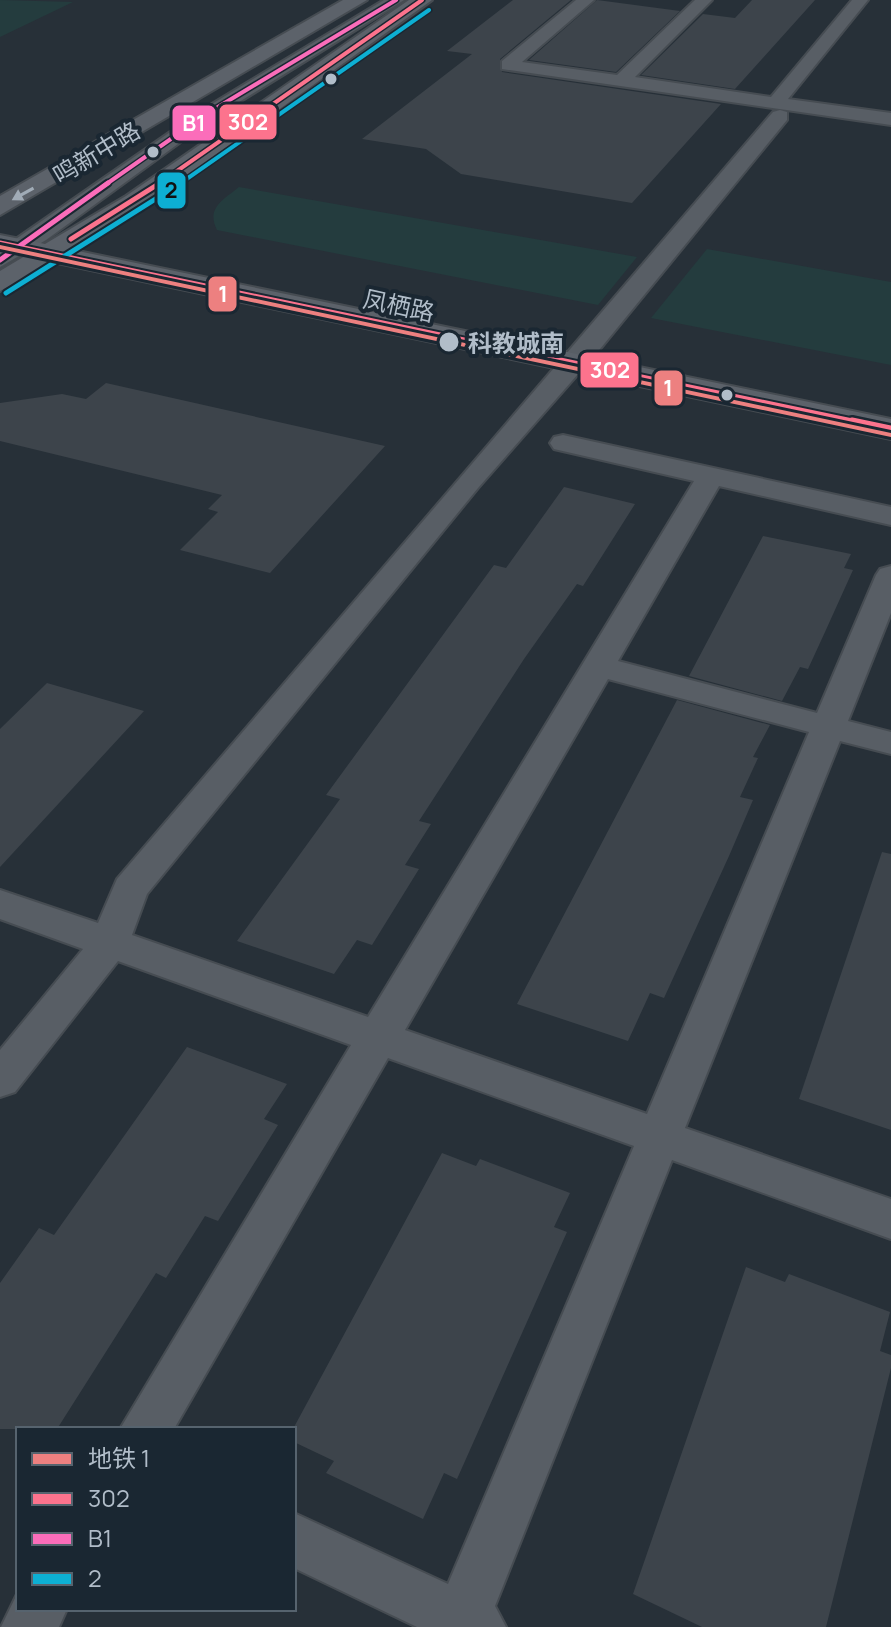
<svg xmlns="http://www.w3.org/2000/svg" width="891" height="1627" font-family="Manrope,'Noto Sans SC',sans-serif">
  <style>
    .green { fill: #243c3e }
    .building { fill: #3d444b }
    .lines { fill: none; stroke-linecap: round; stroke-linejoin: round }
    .lane-casing { stroke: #464c52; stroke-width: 4 }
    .secondary-casing { stroke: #464c52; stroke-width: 4 }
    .lane { fill: #585e65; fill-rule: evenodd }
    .secondary { fill: #5c626a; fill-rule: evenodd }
    .bus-1-far2-casing { stroke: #1a2732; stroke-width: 7 }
    .bus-1-far1-casing { stroke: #1a2732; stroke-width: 9 }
    .bus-1-casing { stroke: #1a2732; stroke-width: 12 }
    .bus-2-far1-casing { stroke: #1a2732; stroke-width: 7 }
    .bus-2-casing { stroke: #1a2732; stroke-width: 9 }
    .bus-3-far1-casing { stroke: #1a2732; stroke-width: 7 }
    .bus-3-casing { stroke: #1a2732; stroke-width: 9 }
    .bus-1-far2 { stroke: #fc738d; stroke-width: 4 }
    .bus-1-far1 { stroke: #fc738d; stroke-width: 5 }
    .bus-1 { stroke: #fc738d; stroke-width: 7 }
    .bus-2-far1 { stroke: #fb6dba; stroke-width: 4 }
    .bus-2 { stroke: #fb6dba; stroke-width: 5 }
    .bus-3-far1 { stroke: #0dafd3; stroke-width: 4 }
    .bus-3 { stroke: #0dafd3; stroke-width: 5 }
    .metro-1-casing { stroke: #1a2732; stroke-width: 6 }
    .metro-1 { fill: #ed8080; fill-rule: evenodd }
    .oneway { fill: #a0abb6 }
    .bus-dot { fill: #b1bdc9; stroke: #1a2732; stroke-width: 3 }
    .labels { text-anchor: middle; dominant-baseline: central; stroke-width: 8; stroke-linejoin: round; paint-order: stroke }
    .far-street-label { font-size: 24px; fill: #b1bdc9; stroke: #1a2732 }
    .far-stop-label { font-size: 24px; font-weight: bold; fill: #b1bdc9; stroke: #1a2732; text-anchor: start }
    .line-badge { stroke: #1a2732; stroke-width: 3 }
    .badge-label { font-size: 22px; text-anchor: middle; font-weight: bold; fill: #fff }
    .pale-badge-label { font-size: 22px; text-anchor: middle; font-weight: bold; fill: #111 }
  </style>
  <rect width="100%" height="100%" fill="#273038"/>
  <g class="green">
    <polygon points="0,0 73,2 0,37"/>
    <path d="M239,187l398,70 -39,48 -381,-75c-11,-22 6,-30 22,-43z"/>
    <polygon points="707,249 891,282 891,365 651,318"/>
  </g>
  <g class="building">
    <polygon points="513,0 571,0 500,59 502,72 721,104 632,203 461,174 426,149 362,139 472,54 447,51"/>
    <polygon points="597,0 680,11 616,72 529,60"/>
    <polygon points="752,0 815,0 735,89 641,75 703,14 735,18"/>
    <polygon points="106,383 385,446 270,573 180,550 218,512 208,509 222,495 0,441 0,403 62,394 86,399"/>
    <polygon points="564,487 635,504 583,586 577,584 524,659 419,821 431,824 405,865 419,869 372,945 357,940 334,974 237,941 340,799 326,795 494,565 506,568"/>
    <polygon points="763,536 851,554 844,568 853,570 825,632 808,669 800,667 782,701 689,676"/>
    <polygon points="47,683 144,711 0,867 0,729"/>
    <polygon points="677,700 770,725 753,757 758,758 740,797 753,800 729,856 664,998 650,993 628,1041 517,1004"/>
    <polygon points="882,852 891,854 891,1130 799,1099"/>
    <polygon points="187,1047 287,1084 264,1119 278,1125 218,1221 205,1216 166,1278 156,1273 57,1429 0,1429 0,1283 39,1228 54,1235"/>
    <polygon points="442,1153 476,1166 480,1159 570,1193 554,1227 567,1232 457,1479 444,1473 423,1519 326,1473 334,1461 294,1442 293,1429"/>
    <polygon points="746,1267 785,1282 789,1274 890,1312 880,1351 891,1355 891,1368 826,1627 702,1627 633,1594"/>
  </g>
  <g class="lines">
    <g class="lane-casing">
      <g id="lane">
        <polygon points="384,0 404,0 215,117 46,240 0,267 0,250 202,110"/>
        <polygon points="576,0 594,0 522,62 617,75 695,0 712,0 635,77 771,97 852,0 868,0 788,99 891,113 891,125 502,69 502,61"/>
        <path d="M780,110l7,2v8l-187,229 -122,139 -331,406 -15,41 236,82 326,-536 -140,-32 -4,-6 4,-6 9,-2 328,72v18l-172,-39 -101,175 199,52 59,-138 4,-6 11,-3v47l-43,108 43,11v22l-51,-13 -155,387 206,71v40l-219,-79 -177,446 11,21h-89l-123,-59v-55l154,71 186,-438 -246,-88 -214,371h-54l231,-384 -233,-84 -103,131 -15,5v-47l83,-101 -83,-30v-29l98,33 19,-44 656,-767zM608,679l201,53 -162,382 -242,-84z"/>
        <polygon points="18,1592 18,1609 67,1609 59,1627 1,1627"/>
      </g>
    </g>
    <g class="secondary-casing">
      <g id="secondary">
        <polygon points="343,0 367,0 0,215 0,196"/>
        <polygon points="409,0 432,0 144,206 73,250 891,419 891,439 53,262 0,291 0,271 25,256 0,251 0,235 45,244 126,196"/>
      </g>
    </g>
    <use href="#lane" class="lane"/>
    <use href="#secondary" class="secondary"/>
    <g class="bus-1-far2-casing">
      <polyline id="bus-1-far2" points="157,185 422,0"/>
    </g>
    <g class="bus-1-far1-casing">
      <g id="bus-1-far1">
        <polyline points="71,239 160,183"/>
        <polyline points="0,243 862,423"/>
      </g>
    </g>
    <g class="bus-1-casing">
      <polyline id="bus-1" points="852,421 891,429"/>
    </g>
    <g class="bus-2-far1-casing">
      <polyline id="bus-2-far1" points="105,185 208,113 396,0"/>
    </g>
    <g class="bus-2-casing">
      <polyline id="bus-2" points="0,260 108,183"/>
    </g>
    <g class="bus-3-far1-casing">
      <polyline id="bus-3-far1" points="178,185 429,10"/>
    </g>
    <g class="bus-3-casing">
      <polyline id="bus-3" points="6,293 181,183"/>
    </g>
    <use href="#bus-1-far2" class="bus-1-far2"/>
    <use href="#bus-1-far1" class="bus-1-far1"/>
    <use href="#bus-1" class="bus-1"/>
    <use href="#bus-2-far1" class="bus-2-far1"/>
    <use href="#bus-2" class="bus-2"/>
    <use href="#bus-3-far1" class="bus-3-far1"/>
    <use href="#bus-3" class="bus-3"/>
    <g class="metro-1-casing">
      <polygon id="metro-1" points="0,245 891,433 891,437 0,249"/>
    </g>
    <use href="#metro-1" class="metro-1"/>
  </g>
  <defs><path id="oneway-solid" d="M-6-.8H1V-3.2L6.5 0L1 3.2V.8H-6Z" transform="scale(2)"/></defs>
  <use class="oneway" href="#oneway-solid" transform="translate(23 194) rotate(151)"/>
  <g class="bus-dot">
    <circle cx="331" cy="79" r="7"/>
    <circle cx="153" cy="152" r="7"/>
    <circle cx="449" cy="342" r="11"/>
    <circle cx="727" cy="395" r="7"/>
  </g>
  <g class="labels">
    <g class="far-street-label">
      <text transform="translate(96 152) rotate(-31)">鸣新中路</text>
      <text transform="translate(399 305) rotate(12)">凤栖路</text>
    </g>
    <g class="far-stop-label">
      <text x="468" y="342">科教城南</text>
    </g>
  </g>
  <g class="line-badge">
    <rect x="218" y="103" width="60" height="38" rx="8" fill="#fc738d"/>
    <rect x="171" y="104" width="46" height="38" rx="8" fill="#fb6dba"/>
    <rect x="156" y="171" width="31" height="39" rx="8" fill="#0dafd3"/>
    <rect x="207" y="275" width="31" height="38" rx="8" fill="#ed8080"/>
    <rect x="579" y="351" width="61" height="38" rx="8" fill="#fc738d"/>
    <rect x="653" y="369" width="31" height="38" rx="8" fill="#ed8080"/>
  </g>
  <g class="badge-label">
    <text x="248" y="130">302</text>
    <text x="194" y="131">B1</text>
    <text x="223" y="302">1</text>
    <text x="610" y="378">302</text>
    <text x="668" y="396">1</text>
  </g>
  <g class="pale-badge-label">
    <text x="171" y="198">2</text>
  </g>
  <rect x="16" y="1427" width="280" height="184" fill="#1a2732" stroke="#56636e" stroke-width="2"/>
  <rect x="32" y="1453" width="40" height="12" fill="#ed8080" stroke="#56636e" stroke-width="2"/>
  <text x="88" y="1467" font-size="24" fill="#b1bdc9">地铁 1</text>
  <rect x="32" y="1493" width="40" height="12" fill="#fc738d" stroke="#56636e" stroke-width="2"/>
  <text x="88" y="1507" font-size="24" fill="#b1bdc9">302</text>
  <rect x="32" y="1533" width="40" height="12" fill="#fb6dba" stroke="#56636e" stroke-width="2"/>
  <text x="88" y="1547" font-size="24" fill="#b1bdc9">B1</text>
  <rect x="32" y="1573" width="40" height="12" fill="#0dafd3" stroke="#56636e" stroke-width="2"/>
  <text x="88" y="1587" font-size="24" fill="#b1bdc9">2</text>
</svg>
